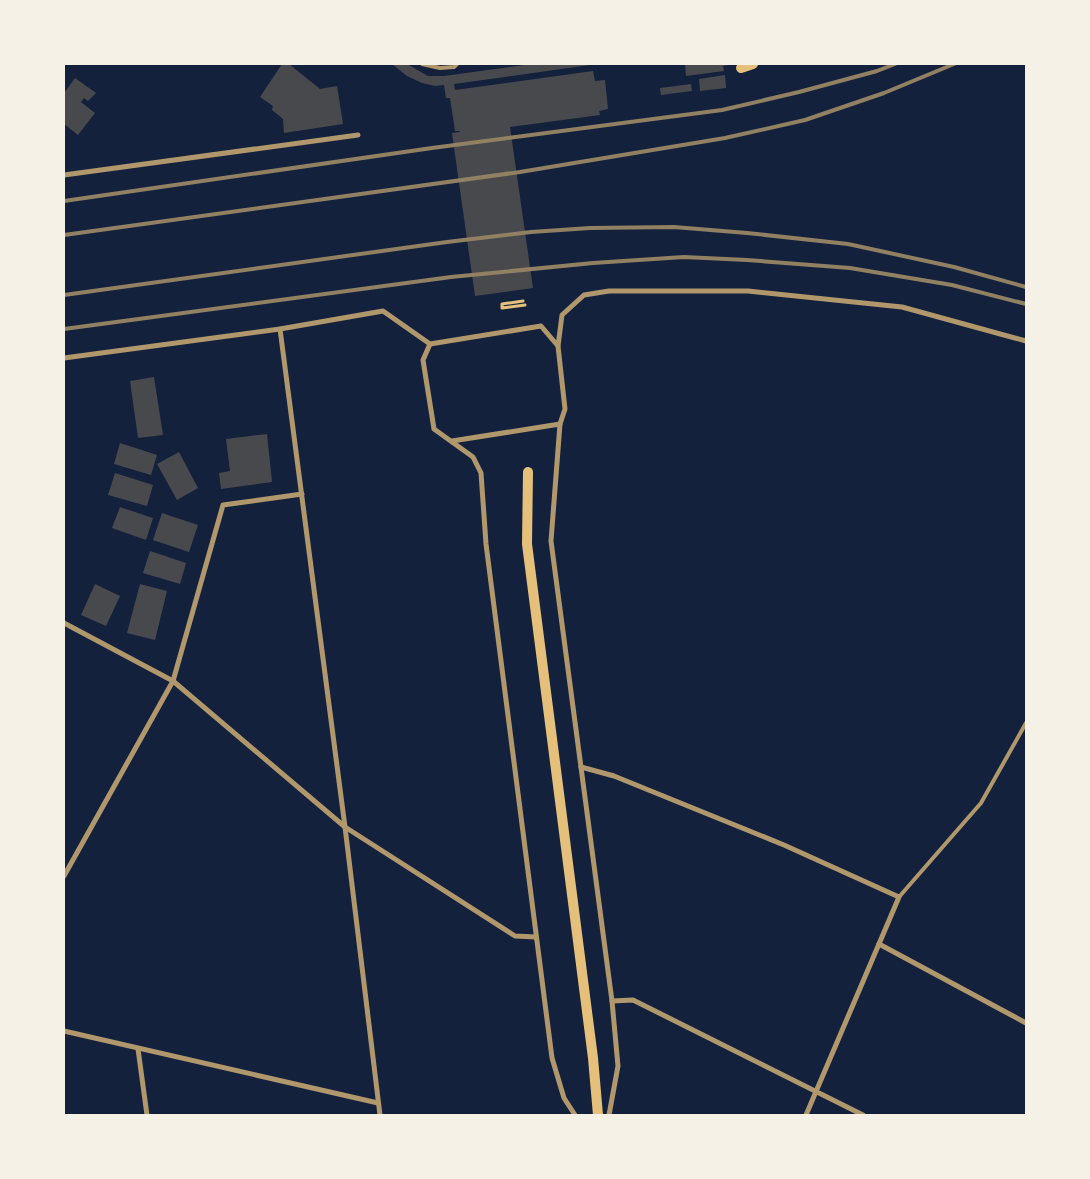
<svg xmlns="http://www.w3.org/2000/svg" width="1090" height="1179" font-family="'Golos Text',sans-serif">
  <style>
    .building { fill: #48494c }
    .lines { fill: none; stroke-linecap: round; stroke-linejoin: round }
    .path { stroke: #e5c07b; stroke-width: 3 }
    .service { stroke: #b1986c; stroke-width: 4 }
    .minor { stroke: #b1986c; stroke-width: 5 }
    .secondary { stroke: #e5c07b; stroke-width: 10 }
    .rail { stroke: #918062; stroke-width: 4 }
  </style>
  <rect width="100%" height="100%" fill="#14213d"/>
  <g class="building">
    <polygon points="282,64 289,64 320,89 337,86 343,124 284,133 283,119 272,110 273,106 260,97"/>
    <polygon points="392,64 407,64 428,76 444,76 531,64 597,64 454,84 455,90 593,71 595,81 605,80 608,109 599,111 600,115 510,127 533,288 475,296 452,133 460,132 460,131 455,131 450,98 446,98 444,85 435,86 422,83 407,76"/>
    <polygon points="685,64 728,64 728,65 723,66 724,71 686,76"/>
    <polygon points="725,75 726,88 700,91 699,79"/>
    <polygon points="75,78 96,93 88,101 84,98 81,102 95,113 78,135 64,124 64,93"/>
    <polygon points="691,84 692,91 661,95 660,88"/>
    <polygon points="154,377 163,435 138,438 130,381"/>
    <polygon points="267,434 272,482 221,489 219,473 230,471 226,439"/>
    <polygon points="120,443 157,455 151,475 114,464"/>
    <polygon points="179,452 198,488 177,500 157,464"/>
    <polygon points="115,473 153,485 147,506 108,495"/>
    <polygon points="120,507 153,518 146,540 112,528"/>
    <polygon points="162,513 198,525 189,552 153,540"/>
    <polygon points="150,551 186,563 180,584 143,573"/>
    <polygon points="95,584 120,596 106,626 81,615"/>
    <polygon points="140,584 167,591 155,640 127,633"/>
  </g>
  <g class="lines">
    <polyline class="path" points="523,301 502,304 502,308 525,305"/>
    <g class="service">
      <polyline points="422,64 440,68 454,67 457,64"/>
      <polyline points="899,897 981,803 1026,723"/>
    </g>
    <g class="minor">
      <polyline points="64,175 358,135"/>
      <polyline points="280,329 345,827 380,1115"/>
      <polyline points="430,344 423,360 434,429 473,457 481,473 486,544 552,1058 564,1098 575,1115"/>
      <polyline points="558,346 562,315 584,295 609,291 748,291 902,307 1026,341"/>
      <polyline points="64,358 280,329 383,311 430,344 541,326 558,346 565,409 560,424 551,541 612,1001 618,1066 609,1115"/>
      <polyline points="452,441 560,424"/>
      <polyline points="64,623 173,681 345,827 515,936 536,937"/>
      <polyline points="581,767 614,776 784,845 899,897 806,1115"/>
      <polyline points="64,876 173,681 223,505 302,494"/>
      <polyline points="879,944 1026,1023"/>
      <polyline points="612,1001 633,1000 863,1115"/>
      <polyline points="64,1031 378,1103"/>
      <polyline points="138,1049 147,1115"/>
    </g>
    <g class="secondary">
      <polyline points="741,68 753,64"/>
      <polyline points="528,472 527,544 593,1058 598,1115"/>
    </g>
    <g class="rail">
      <polyline points="64,201 432,148 722,110 799,92 877,71 895,64"/>
      <polyline points="64,235 520,172 725,138 805,120 884,93 954,64"/>
      <polyline points="64,295 447,242 531,232 590,228 674,227 747,233 848,244 954,267 1026,287"/>
      <polyline points="64,329 451,277 593,263 684,257 747,260 850,268 952,285 1026,304"/>
    </g>
  </g>
  <rect width="1090" height="1179" fill="none" stroke="#f6f1e7" stroke-width="130"/>
</svg>
